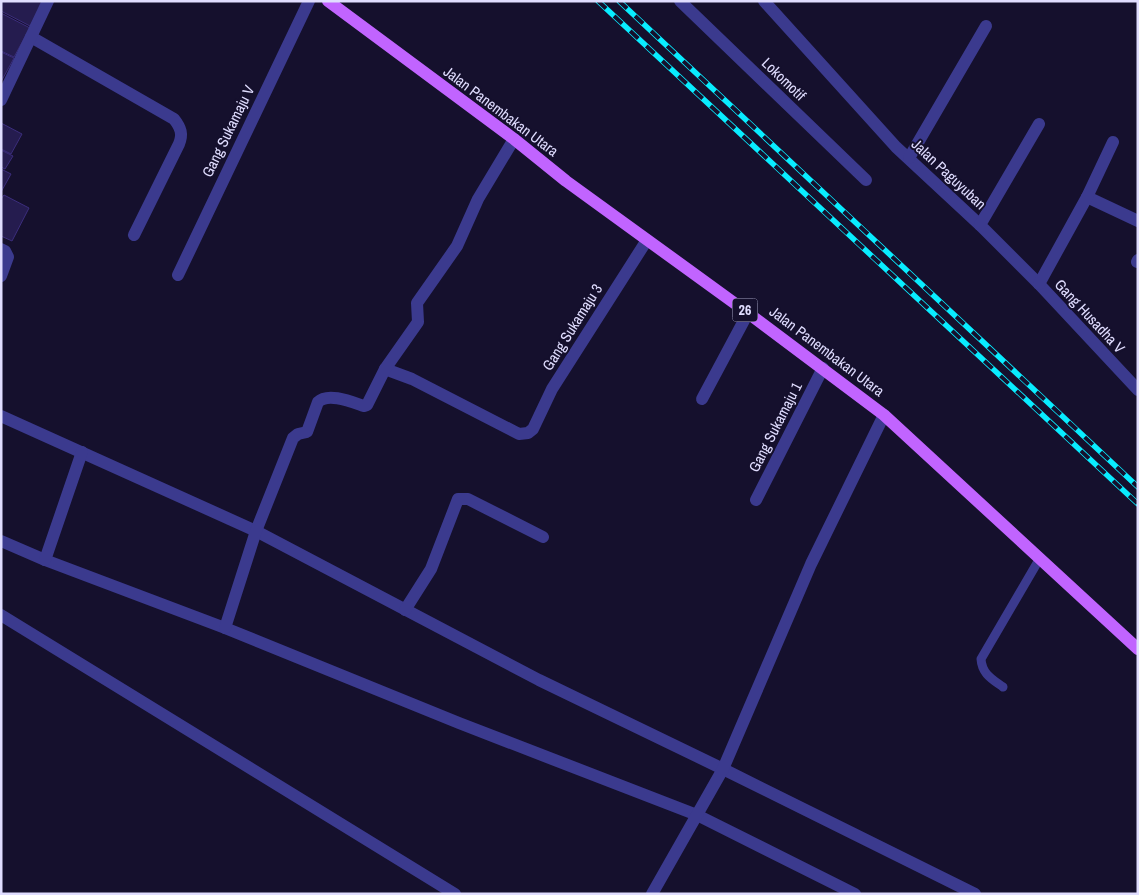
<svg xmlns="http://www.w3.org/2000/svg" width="1139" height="895" font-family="'Archivo Narrow',sans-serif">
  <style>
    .building { fill: #251c4f; stroke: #3b2d7c }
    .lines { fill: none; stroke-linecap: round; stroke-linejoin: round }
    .service { stroke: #3b3a8e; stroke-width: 9 }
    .minor { stroke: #3b3a8e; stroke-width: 12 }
    .primary { stroke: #c164ff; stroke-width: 12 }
    .rail-casing { stroke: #09ecff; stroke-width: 5.5 }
    .rail { stroke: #15102d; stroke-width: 4; stroke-dasharray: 11; stroke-linecap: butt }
    .labels { text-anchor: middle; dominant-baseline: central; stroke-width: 4; stroke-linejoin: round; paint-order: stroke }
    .shield { fill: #15102d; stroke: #a3a0c0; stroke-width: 1 }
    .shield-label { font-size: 14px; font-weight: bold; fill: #e0ddff }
    .street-label { font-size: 15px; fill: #e0ddff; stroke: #15102d }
  </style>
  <rect width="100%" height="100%" fill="#15102d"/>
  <g class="building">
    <polygon points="1,1 44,1 30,26 1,11"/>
    <polygon points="1,13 30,28 14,57 1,51"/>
    <polygon points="1,52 14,58 2,80 1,79"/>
    <polygon points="1,123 22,134 11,154 1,149"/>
    <polygon points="1,150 13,156 5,169 1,167"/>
    <polygon points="1,169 11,174 1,192"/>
    <polygon points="4,195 29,208 12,241 1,236 1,199"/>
  </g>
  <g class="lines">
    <path class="service" d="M1003,687c-11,-8 -21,-13 -22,-28l59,-101"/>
    <g class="minor">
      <polyline points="680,1 866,180"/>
      <polyline points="764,1 896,147 980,225"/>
      <path d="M31,37l143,82c7,9 9,15 5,25l-45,91"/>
      <polyline points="1,100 48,1"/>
      <polyline points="1039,124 980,225 1039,284 1138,390"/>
      <polyline points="909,158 986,26"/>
      <polyline points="1087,197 1138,221"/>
      <polyline points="1,249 5,251 8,257 1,276"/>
      <polyline points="1137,262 1138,260"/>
      <polyline points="178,275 309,1"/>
      <polyline points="1039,284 1087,197 1113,142"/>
      <polyline points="385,369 412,379 519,434 528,433 533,429 552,389 647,240"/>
      <polyline points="702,399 748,313"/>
      <polyline points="1,416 256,531 539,680 723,769 975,894"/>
      <polyline points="756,500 823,368"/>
      <polyline points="1,541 45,560 225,628 459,723 697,815 855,894"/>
      <polyline points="45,560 82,452"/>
      <polyline points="405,610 431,569 458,499 468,499 543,537"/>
      <polyline points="1,615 455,894"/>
      <path d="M225,628l31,-97 37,-93 5,-4 9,-2 11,-30c10,-10 34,0 46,4l3,-1 18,-36 33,-47 -1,-19 40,-57 21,-47 36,-60"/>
      <polyline points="652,894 723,769 811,564 884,415"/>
    </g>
    <polyline class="primary" points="328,1 514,139 566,181 748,313 884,415 1138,649"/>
    <g class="rail-casing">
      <g id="rail">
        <polyline points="598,1 1138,504"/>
        <polyline points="619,1 1138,487"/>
      </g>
    </g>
    <use href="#rail" class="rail"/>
  </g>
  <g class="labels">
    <rect class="shield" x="732.5" y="298.5" width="25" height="23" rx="4"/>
    <g class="shield-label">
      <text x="745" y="310">26</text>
    </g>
    <g class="street-label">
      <text transform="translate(784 79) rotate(44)">Lokomotif</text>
      <text transform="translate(501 111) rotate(37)">Jalan Panembakan Utara</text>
      <text transform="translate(228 131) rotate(-64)">Gang Sukamaju V</text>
      <text transform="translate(949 174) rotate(43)">Jalan Paguyuban</text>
      <text transform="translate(1090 316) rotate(47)">Gang Husadha V</text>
      <text transform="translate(572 327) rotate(-58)">Gang Sukamaju 3</text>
      <text transform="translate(827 351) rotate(37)">Jalan Panembakan Utara</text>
      <text transform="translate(775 427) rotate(-63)">Gang Sukamaju 1</text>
    </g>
  </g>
  <rect width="1139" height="895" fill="none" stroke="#e0ddff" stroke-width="5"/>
</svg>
